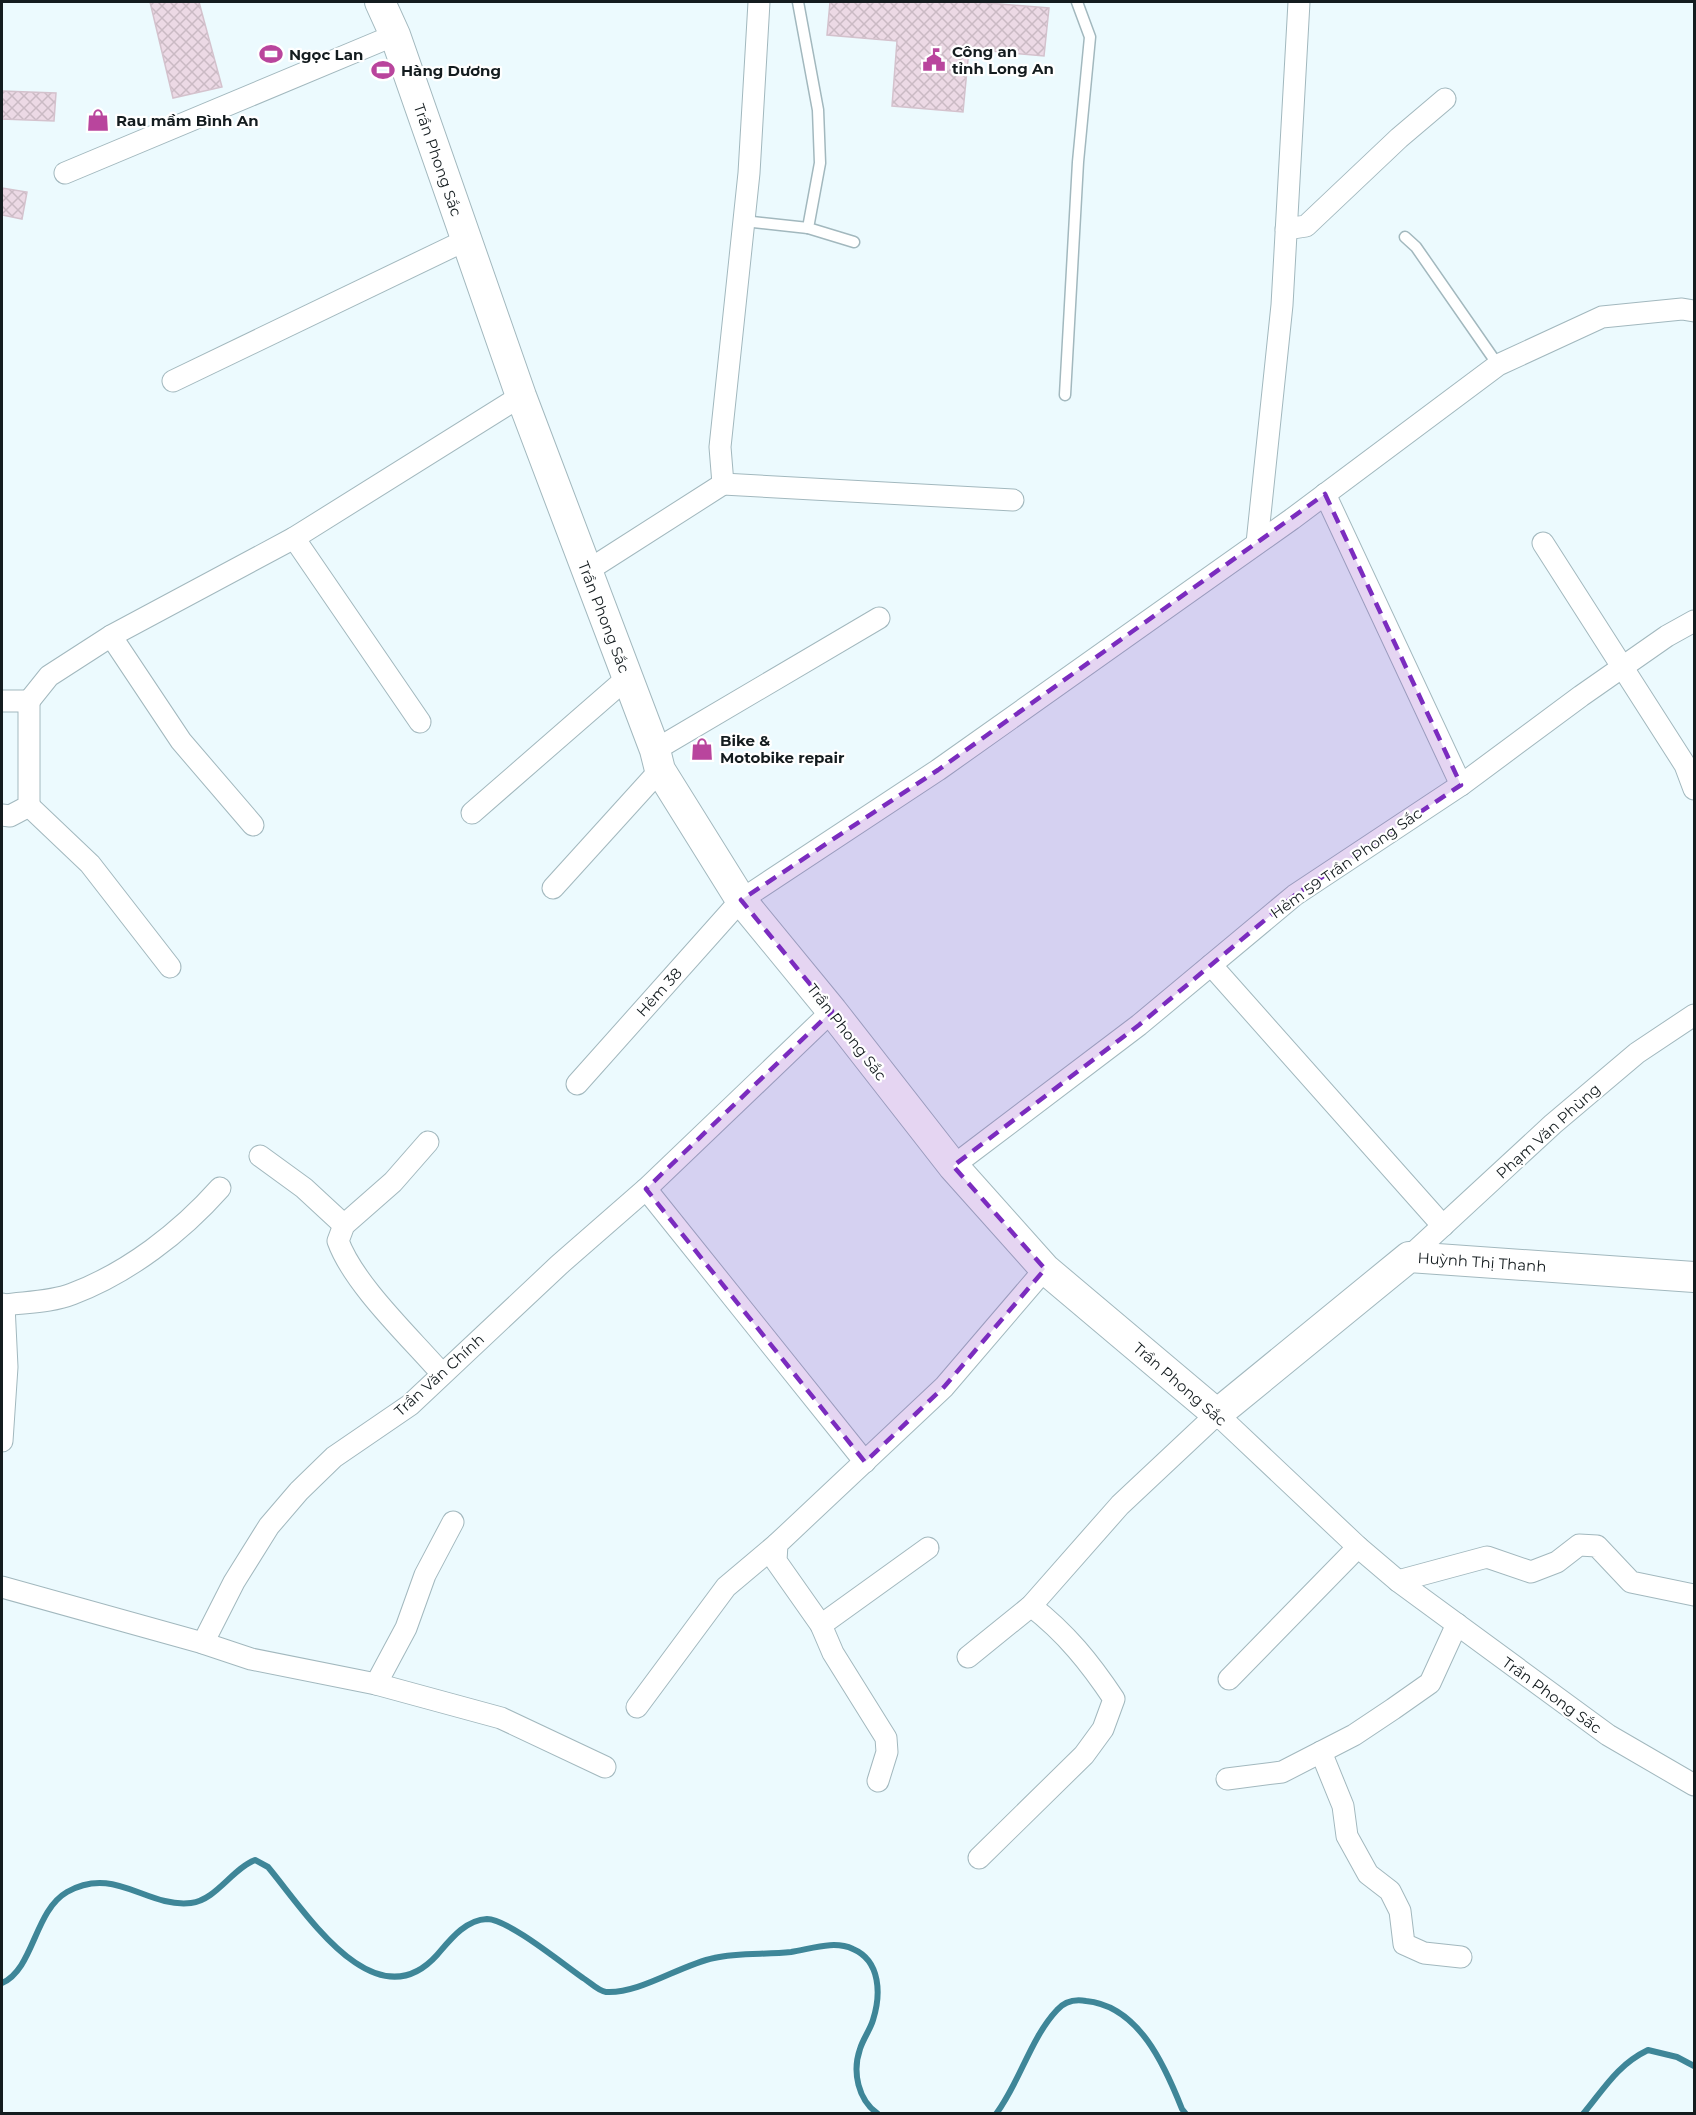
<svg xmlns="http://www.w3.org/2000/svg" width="1696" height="2115" font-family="Montserrat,sans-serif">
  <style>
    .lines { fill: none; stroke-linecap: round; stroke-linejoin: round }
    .stream { stroke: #3e8698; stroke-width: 6 }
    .building { fill: url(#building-cross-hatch); stroke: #d4c2cd; stroke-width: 1.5 }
    .lane-casing { stroke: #a2b8be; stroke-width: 13 }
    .street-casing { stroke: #a2b8be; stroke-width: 23 }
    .secondary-casing { stroke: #a2b8be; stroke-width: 32 }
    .lane { stroke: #fff; stroke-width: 10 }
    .street { stroke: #fff; stroke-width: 21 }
    .secondary { stroke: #fff; stroke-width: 30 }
    .marked { fill: #7b2cbf; fill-opacity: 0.2; stroke: #7b2cbf; stroke-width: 4.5; stroke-dasharray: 12 8; stroke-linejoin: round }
    .labels { text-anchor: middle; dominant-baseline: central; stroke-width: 4.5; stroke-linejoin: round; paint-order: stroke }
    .poi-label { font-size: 15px; font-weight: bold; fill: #141c1f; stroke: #fff; text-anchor: start }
    .street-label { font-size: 15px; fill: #141c1f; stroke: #fff }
  </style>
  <defs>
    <pattern id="building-cross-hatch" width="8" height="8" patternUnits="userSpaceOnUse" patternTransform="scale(1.5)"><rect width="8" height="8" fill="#ecd9e5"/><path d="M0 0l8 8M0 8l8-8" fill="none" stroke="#cabac4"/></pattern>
  </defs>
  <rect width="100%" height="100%" fill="#ecfafe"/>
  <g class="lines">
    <g class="stream">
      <path d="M2,1983c32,-14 32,-72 65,-91 48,-27 79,16 124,11 25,-3 41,-34 64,-43l13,7c37,44 107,157 169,88 13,-15 28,-35 50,-36 21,0 77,46 96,59 7,4 15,13 23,14 34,2 74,-27 108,-34 25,-6 52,-3 77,-6 20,-3 43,-12 62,-3 28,12 28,46 20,71 -3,10 -10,19 -13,29 -8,23 -2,51 18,65"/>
      <path d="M996,2114c24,-32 34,-75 61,-104 8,-9 18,-11 29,-9 53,5 79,65 96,108l4,5"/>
      <path d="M1583,2114c21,-25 34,-49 65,-64l29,7 17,9"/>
    </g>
  </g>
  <g class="building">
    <polygon points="150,2 199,2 222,87 173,98"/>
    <polygon points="830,2 976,2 1049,8 1044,56 969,49 963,112 892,106 897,41 827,35"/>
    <polygon points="2,91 56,93 54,121 2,119"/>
    <polygon points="2,188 27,192 22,219 2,215"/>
  </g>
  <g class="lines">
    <g class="lane-casing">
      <g id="lane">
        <polyline points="798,2 818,110 820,163 808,228 854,242"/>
        <polyline points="744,221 808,228"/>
        <polyline points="1405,237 1416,247 1498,365"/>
        <polyline points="1065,395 1078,162 1090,37 1077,2"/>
      </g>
    </g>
    <g class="street-casing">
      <g id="street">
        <polyline points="65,173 395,35"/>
        <polyline points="1286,229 1306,226 1399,138 1445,99"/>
        <polyline points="173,381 466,240"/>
        <polyline points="723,484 1013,500"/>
        <polyline points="1325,494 1461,785"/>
        <polyline points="294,538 420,722"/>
        <polyline points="1257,543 1282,305 1299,2"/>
        <polyline points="1543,543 1685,765 1694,789"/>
        <polyline points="587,571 723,484 720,447 749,173 759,2"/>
        <polyline points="111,636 181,741 253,825"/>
        <polyline points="2,701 29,701"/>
        <polyline points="29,701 49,676 111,636 294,538 521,396"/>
        <polyline points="655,750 879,618"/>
        <polyline points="29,806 90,864 170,967"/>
        <polyline points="472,813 627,678"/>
        <polyline points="2,815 10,816 29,806 29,701"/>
        <polyline points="553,888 660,770"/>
        <polyline points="1211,965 1443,1226"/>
        <polyline points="577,1084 741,900 938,770 1292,519 1498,365 1602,317 1682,309 1694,311"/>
        <path d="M428,1142l-35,40 -49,43 -6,16c16,44 73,97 104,133"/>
        <polyline points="260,1156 304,1188 344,1225"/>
        <polyline points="953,1166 1139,1025 1295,895 1461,785 1581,696 1667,636 1694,621"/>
        <polyline points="646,1189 865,1462"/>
        <polyline points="1409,1257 1553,1124 1637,1053 1694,1015"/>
        <polyline points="2,1304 4,1305 7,1367 2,1441"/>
        <path d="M4,1305c22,-3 48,-3 68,-11 56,-21 109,-62 148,-106"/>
        <polyline points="1398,1581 1487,1557 1531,1572 1557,1562 1579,1545 1597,1546 1631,1582 1694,1595"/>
        <polyline points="2,1587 203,1643 234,1582 269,1526 299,1491 334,1457 410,1405 559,1265 646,1189 832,1011"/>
        <polyline points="821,1625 928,1548"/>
        <polyline points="203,1643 251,1659 376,1684 406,1628 425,1575 453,1522"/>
        <polyline points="968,1657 1031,1606 1120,1505 1217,1414 1358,1547 1398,1581 1608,1735 1694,1785"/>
        <polyline points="1229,1679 1358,1547"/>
        <polyline points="376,1684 501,1718 605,1767"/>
        <polyline points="637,1707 726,1587 777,1544"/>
        <polyline points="1321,1752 1343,1806 1347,1836 1368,1874 1390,1891 1400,1911 1404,1944 1424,1953 1461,1957"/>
        <polyline points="1227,1779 1282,1772 1354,1735 1393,1709 1430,1683 1457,1624"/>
        <polyline points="878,1781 887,1752 886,1738 833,1653 821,1625 776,1561 777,1544 944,1387 1045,1269"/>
        <path d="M979,1858l105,-103 19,-26 11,-30c-24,-36 -48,-66 -83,-93"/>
      </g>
    </g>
    <g class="secondary-casing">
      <polyline id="secondary" points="380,2 395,35 521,396 655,750 660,770 741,900 832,1011 953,1166 1045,1269 1217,1414 1409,1257 1694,1277"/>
    </g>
    <use href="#lane" class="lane"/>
    <use href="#street" class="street"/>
    <use href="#secondary" class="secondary"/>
  </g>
  <path class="marked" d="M1325,494l136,291 -166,110 -156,130 -186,141 92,103 -101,118 -79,75 -219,-273 186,-178 -91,-111 197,-130z"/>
  <defs>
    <g id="stadium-bare" transform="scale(1.8)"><path d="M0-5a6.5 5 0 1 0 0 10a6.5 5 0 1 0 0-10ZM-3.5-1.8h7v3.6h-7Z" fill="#b9459d" stroke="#fff" stroke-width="2.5" paint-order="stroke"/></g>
    <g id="civic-bare" transform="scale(1.8)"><path d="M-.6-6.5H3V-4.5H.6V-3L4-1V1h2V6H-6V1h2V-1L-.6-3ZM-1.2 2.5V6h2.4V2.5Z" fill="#b9459d" stroke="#fff" stroke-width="2.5" paint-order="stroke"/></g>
    <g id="shop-bare" transform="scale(1.8)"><path d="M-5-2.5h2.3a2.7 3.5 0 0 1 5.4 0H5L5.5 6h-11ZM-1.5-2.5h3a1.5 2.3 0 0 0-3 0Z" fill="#b9459d" stroke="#fff" stroke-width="2.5" paint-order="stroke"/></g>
  </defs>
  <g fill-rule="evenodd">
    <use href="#stadium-bare" x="271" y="54"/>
    <use href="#civic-bare" x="934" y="60"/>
    <use href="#stadium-bare" x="383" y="70"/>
    <use href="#shop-bare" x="98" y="120"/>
    <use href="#shop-bare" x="702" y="749"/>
  </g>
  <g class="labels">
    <g class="poi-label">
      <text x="952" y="51">Công an<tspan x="952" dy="17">tỉnh Long An</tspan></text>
      <text x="289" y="54">Ngọc Lan</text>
      <text x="401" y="70">Hàng Dương</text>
      <text x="116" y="120">Rau mầm Bình An</text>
      <text x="720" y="740">Bike &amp;<tspan x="720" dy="17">Motobike repair</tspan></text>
    </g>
    <g class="street-label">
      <text transform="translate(438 160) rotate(71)">Trần Phong Sắc</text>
      <text transform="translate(604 617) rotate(69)">Trần Phong Sắc</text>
      <text transform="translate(1346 863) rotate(-35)">Hẻm 59 Trần Phong Sắc</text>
      <text transform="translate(659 992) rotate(-48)">Hẻm 38</text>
      <text transform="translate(847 1032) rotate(52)">Trần Phong Sắc</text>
      <text transform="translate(1548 1131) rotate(-42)">Phạm Văn Phùng</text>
      <text transform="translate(1482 1262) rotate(4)">Huỳnh Thị Thanh</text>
      <text transform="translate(439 1375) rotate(-42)">Trần Văn Chính</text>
      <text transform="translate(1180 1384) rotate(41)">Trần Phong Sắc</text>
      <text transform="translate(1552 1695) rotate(36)">Trần Phong Sắc</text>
    </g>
  </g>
  <rect width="1696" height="2115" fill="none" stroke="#141c1f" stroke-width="6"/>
</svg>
